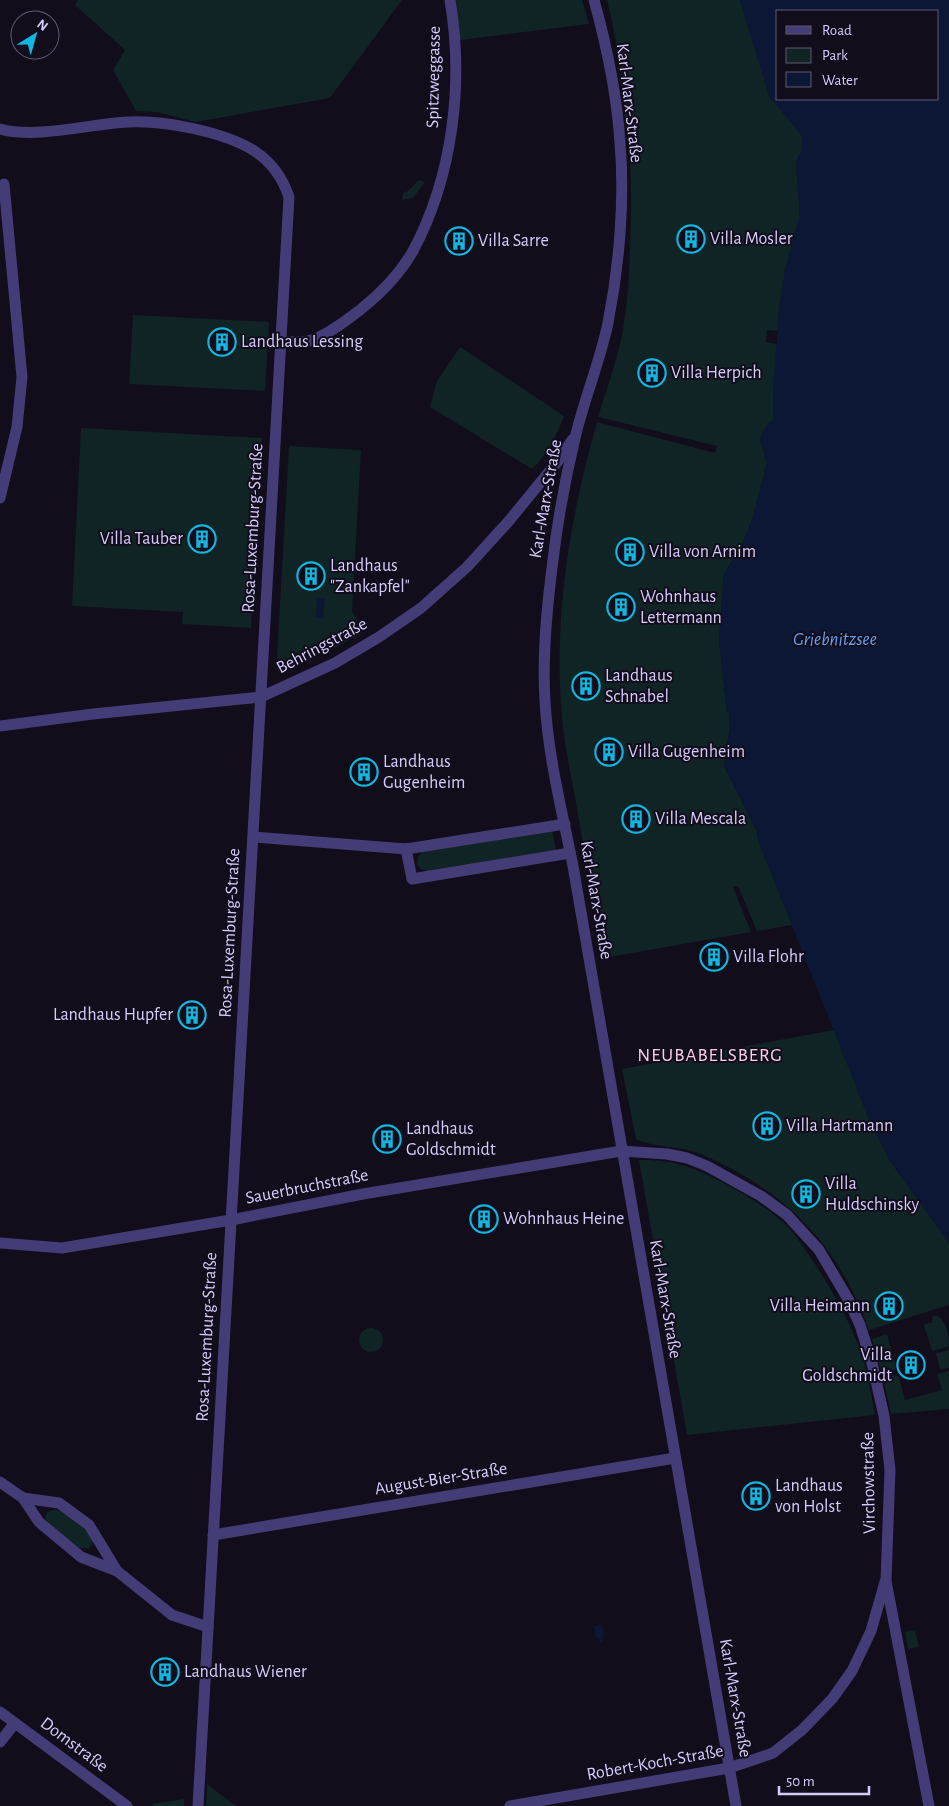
<svg xmlns="http://www.w3.org/2000/svg" width="949" height="1806" font-family="'Alegreya Sans',sans-serif">
  <style>
    .green { fill: #102325 }
    .water { fill: #0c1735; fill-rule: evenodd }
    .lines { fill: none; stroke-linecap: round; stroke-linejoin: round }
    .minor { stroke: #443c77; stroke-width: 11 }
    .labels { text-anchor: middle; dominant-baseline: central; stroke-width: 4; stroke-linejoin: round; paint-order: stroke }
    .street-label { font-size: 18px; fill: #d6ccfb; stroke: #110d1b }
    .poi-label { font-size: 18px; fill: #d6ccfb; stroke: #110d1b; text-anchor: start }
    .water-label { font-size: 19px; font-style: italic; fill: #63a1f2; stroke: #110d1b }
    .neighbourhood-label { font-size: 19px; letter-spacing: 1px; fill: #fbcde6; stroke: #110d1b }
  </style>
  <rect width="100%" height="100%" fill="#110d1b"/>
  <g class="green">
    <polygon points="78,0 402,0 330,98 196,122 156,112 136,111 113,70 125,50 75,5"/>
    <polygon points="455,0 582,0 589,24 460,40"/>
    <path d="M607,0h133l29,95 33,41v14l-6,12 4,54 -15,54 -7,61 -11,-1 -1,12 11,2 -4,77 -7,5 -6,13 7,24 -14,54 -10,26 -19,31 -5,66 8,72 2,1 1,13 -6,40 33,66 2,11 33,82 -35,6 -19,-45 -5,1 18,45 -147,26c-10,-55 -21,-111 -30,-167 -5,-25 -10,-49 -12,-74 -9,-99 8,-201 35,-295l118,31 2,-7 -119,-29c8,-26 17,-51 23,-77 6,-30 8,-61 9,-91 4,-84 -3,-167 -23,-249z"/>
    <polygon points="419,180 425,182 413,198 402,200 403,193 408,191"/>
    <polygon points="133,315 269,322 265,391 129,384"/>
    <path d="M460,347l104,69c-6,17 -18,41 -32,53l-102,-62 7,-26z"/>
    <polygon points="81,428 262,438 257,533 253,538 256,547 251,628 182,624 183,612 72,606"/>
    <polygon points="289,446 361,450 352,611 363,632 341,645 287,668 279,665 277,658"/>
    <polygon points="552,829 556,850 429,872 421,869 417,864 418,857 423,851"/>
    <path d="M834,1030l35,89 21,42 59,82v62l-80,25c-5,-13 -10,-26 -16,-38 -33,-67 -87,-111 -155,-139 -18,-7 -48,-6 -62,-14l-14,-70z"/>
    <path d="M639,1160c34,-1 57,8 87,24 20,11 40,23 57,38 12,11 21,26 30,39 19,28 36,59 48,91 7,20 10,42 14,63l-188,20z"/>
    <path d="M933,1316h5c9,7 11,19 11,30l-17,5 -8,-26 8,-3z"/>
    <circle cx="371" cy="1340" r="12"/>
    <polygon points="887,1334 896,1368 894,1371 882,1374 872,1339"/>
    <polygon points="949,1350 949,1368 940,1370 936,1353"/>
    <polygon points="949,1371 949,1409 891,1414 883,1378 895,1375 899,1377 905,1400 942,1390 937,1374"/>
    <polygon points="55,1509 60,1511 89,1530 94,1540 90,1548 78,1548 47,1522 45,1517 47,1512"/>
    <polygon points="915,1630 919,1647 908,1649 905,1632"/>
    <polygon points="207,1784 236,1806 206,1806"/>
    <polygon points="184,1799 184,1806 153,1806 151,1804"/>
  </g>
  <g class="water">
    <path d="M740,0h209v1243l-59,-82 -21,-42 -110,-276 -2,-11 -33,-66 6,-40 -1,-13h-2l-8,-73 5,-66 19,-31 10,-26 14,-54 -7,-24 6,-13 7,-5v-32l6,-81 6,-38 15,-54 -4,-54 6,-12v-14l-33,-40zM938,11v88h-160v-88z"/>
    <polygon points="317,598 325,598 323,618 316,618"/>
    <polygon points="602,1624 604,1637 602,1637 603,1641 600,1643 598,1638 596,1638 594,1626"/>
  </g>
  <g class="lines">
    <g class="minor">
      <path d="M594,0c13,47 23,95 26,143 5,57 -1,124 -12,180 -8,38 -23,74 -32,111 -10,41 -18,84 -23,126 -6,46 -11,94 -8,141 3,55 17,110 28,165l163,940"/>
      <path d="M0,129c38,10 88,-5 128,-7 36,-2 98,10 128,30 16,11 27,27 33,45l-91,1609"/>
      <path d="M281,342c9,-1 18,1 27,-1 16,-3 39,-21 52,-31 20,-16 40,-36 53,-59 40,-75 51,-168 37,-251"/>
      <polyline points="0,498 17,427 22,377 4,184"/>
      <polyline points="0,726 93,714 261,697 335,663 379,637 421,608 467,567 508,522 558,461 572,440"/>
      <polyline points="253,837 406,849 565,824"/>
      <polyline points="406,849 412,879 570,853"/>
      <polyline points="0,1243 62,1248 231,1220 363,1194 621,1151 667,1154 687,1158 707,1166 761,1196 787,1215 819,1250 848,1299 860,1325 872,1363 884,1416 890,1470 886,1581 929,1806"/>
      <polyline points="0,1482 23,1498 39,1522 81,1557 117,1571 172,1615 208,1627"/>
      <polyline points="23,1498 59,1503 89,1525 117,1571"/>
      <polyline points="213,1535 675,1458"/>
      <polyline points="0,1712 127,1806"/>
      <polyline points="0,1742 15,1723"/>
      <polyline points="510,1806 729,1768 773,1753 802,1730 832,1699 852,1671 871,1631 885,1582"/>
    </g>
  </g>
  <defs>
    <g id="building-ring" transform="scale(1.4375)"><circle r="9.5" fill="#110d1b" stroke="#13b6df" stroke-width="1.5"/><path d="M-4-6H4V6H1V3H-1V6H-4ZM-2.5-4.3h1.7v1.8h-1.7ZM.8-4.3h1.7v1.8H.8ZM-2.5-1h1.7V.8h-1.7ZM.8-1h1.7V.8H.8Z" fill="#13b6df"/></g>
  </defs>
  <g fill-rule="evenodd">
    <use href="#building-ring" x="691" y="239"/>
    <use href="#building-ring" x="459" y="241"/>
    <use href="#building-ring" x="222" y="342"/>
    <use href="#building-ring" x="652" y="373"/>
    <use href="#building-ring" x="202" y="539"/>
    <use href="#building-ring" x="630" y="552"/>
    <use href="#building-ring" x="311" y="576"/>
    <use href="#building-ring" x="621" y="607"/>
    <use href="#building-ring" x="586" y="686"/>
    <use href="#building-ring" x="609" y="752"/>
    <use href="#building-ring" x="364" y="772"/>
    <use href="#building-ring" x="636" y="819"/>
    <use href="#building-ring" x="714" y="957"/>
    <use href="#building-ring" x="192" y="1015"/>
    <use href="#building-ring" x="767" y="1126"/>
    <use href="#building-ring" x="387" y="1139"/>
    <use href="#building-ring" x="806" y="1194"/>
    <use href="#building-ring" x="484" y="1219"/>
    <use href="#building-ring" x="889" y="1306"/>
    <use href="#building-ring" x="911" y="1365"/>
    <use href="#building-ring" x="756" y="1496"/>
    <use href="#building-ring" x="165" y="1672"/>
  </g>
  <g class="labels">
    <g class="street-label">
      <text transform="translate(434 77) rotate(-89)">Spitzweggasse</text>
      <text transform="translate(629 103) rotate(83)">Karl-Marx-Straße</text>
      <text transform="translate(546 499) rotate(-80)">Karl-Marx-Straße</text>
      <text transform="translate(253 528) rotate(-87)">Rosa-Luxemburg-Straße</text>
      <text transform="translate(322 646) rotate(-28)">Behringstraße</text>
      <text transform="translate(596 900) rotate(80)">Karl-Marx-Straße</text>
      <text transform="translate(230 933) rotate(-87)">Rosa-Luxemburg-Straße</text>
      <text transform="translate(307 1187) rotate(-11)">Sauerbruchstraße</text>
      <text transform="translate(665 1299) rotate(80)">Karl-Marx-Straße</text>
      <text transform="translate(207 1337) rotate(-87)">Rosa-Luxemburg-Straße</text>
      <text transform="translate(441 1479) rotate(-9)">August-Bier-Straße</text>
      <text transform="translate(869 1483) rotate(-91)">Virchowstraße</text>
      <text transform="translate(735 1698) rotate(80)">Karl-Marx-Straße</text>
      <text transform="translate(74 1745) rotate(37)">Domstraße</text>
      <text transform="translate(655 1763) rotate(-10)">Robert-Koch-Straße</text>
    </g>
    <g class="poi-label">
      <text x="710" y="239">Villa Mosler</text>
      <text x="478" y="241">Villa Sarre</text>
      <text x="241" y="342">Landhaus Lessing</text>
      <text x="671" y="373">Villa Herpich</text>
      <text x="183" y="539" text-anchor="end">Villa Tauber</text>
      <text x="649" y="552">Villa von Arnim</text>
      <text x="330" y="566">Landhaus<tspan x="330" dy="21">"Zankapfel"</tspan></text>
      <text x="640" y="597">Wohnhaus<tspan x="640" dy="21">Lettermann</tspan></text>
      <text x="605" y="676">Landhaus<tspan x="605" dy="21">Schnabel</tspan></text>
      <text x="628" y="752">Villa Gugenheim</text>
      <text x="383" y="762">Landhaus<tspan x="383" dy="21">Gugenheim</tspan></text>
      <text x="655" y="819">Villa Mescala</text>
      <text x="733" y="957">Villa Flohr</text>
      <text x="173" y="1015" text-anchor="end">Landhaus Hupfer</text>
      <text x="786" y="1126">Villa Hartmann</text>
      <text x="406" y="1129">Landhaus<tspan x="406" dy="21">Goldschmidt</tspan></text>
      <text x="825" y="1184">Villa<tspan x="825" dy="21">Huldschinsky</tspan></text>
      <text x="503" y="1219">Wohnhaus Heine</text>
      <text x="870" y="1306" text-anchor="end">Villa Heimann</text>
      <text x="892" y="1355" text-anchor="end">Villa<tspan x="892" dy="21">Goldschmidt</tspan></text>
      <text x="775" y="1486">Landhaus<tspan x="775" dy="21">von Holst</tspan></text>
      <text x="184" y="1672">Landhaus Wiener</text>
    </g>
    <g class="water-label">
      <text x="835" y="639">Griebnitzsee</text>
    </g>
    <g class="neighbourhood-label">
      <text x="710" y="1055">NEUBABELSBERG</text>
    </g>
  </g>
  <rect x="776" y="10" width="162" height="90" fill="#110d1b" stroke="#605975"/>
  <rect x="786" y="26" width="25" height="8" fill="#443c77" stroke="#605975"/>
  <text x="822" y="35" font-size="15" fill="#d6ccfb">Road</text>
  <rect x="786" y="48" width="25" height="15" fill="#102325" stroke="#605975"/>
  <text x="822" y="60" font-size="15" fill="#d6ccfb">Park</text>
  <rect x="786" y="72" width="25" height="15" fill="#0c1735" stroke="#605975"/>
  <text x="822" y="85" font-size="15" fill="#d6ccfb">Water</text>
  <g transform="translate(35 35) rotate(37)"><circle r="24" fill="#110d1b" stroke="#605975"/>
  <path d="M0-4L9 19L0 12L-9 19Z" fill="#13b6df"/>
  <text y="-8" font-size="14" font-weight="bold" text-anchor="middle" fill="#d6ccfb">N</text>
  </g>
  <path d="M779 1786v8h90v-8" fill="none" stroke="#d6ccfb" stroke-width="2.5"/>
  <text x="786" y="1786" font-size="15" fill="#d6ccfb" stroke="#110d1b" stroke-width="4" paint-order="stroke">50 m</text>
</svg>
